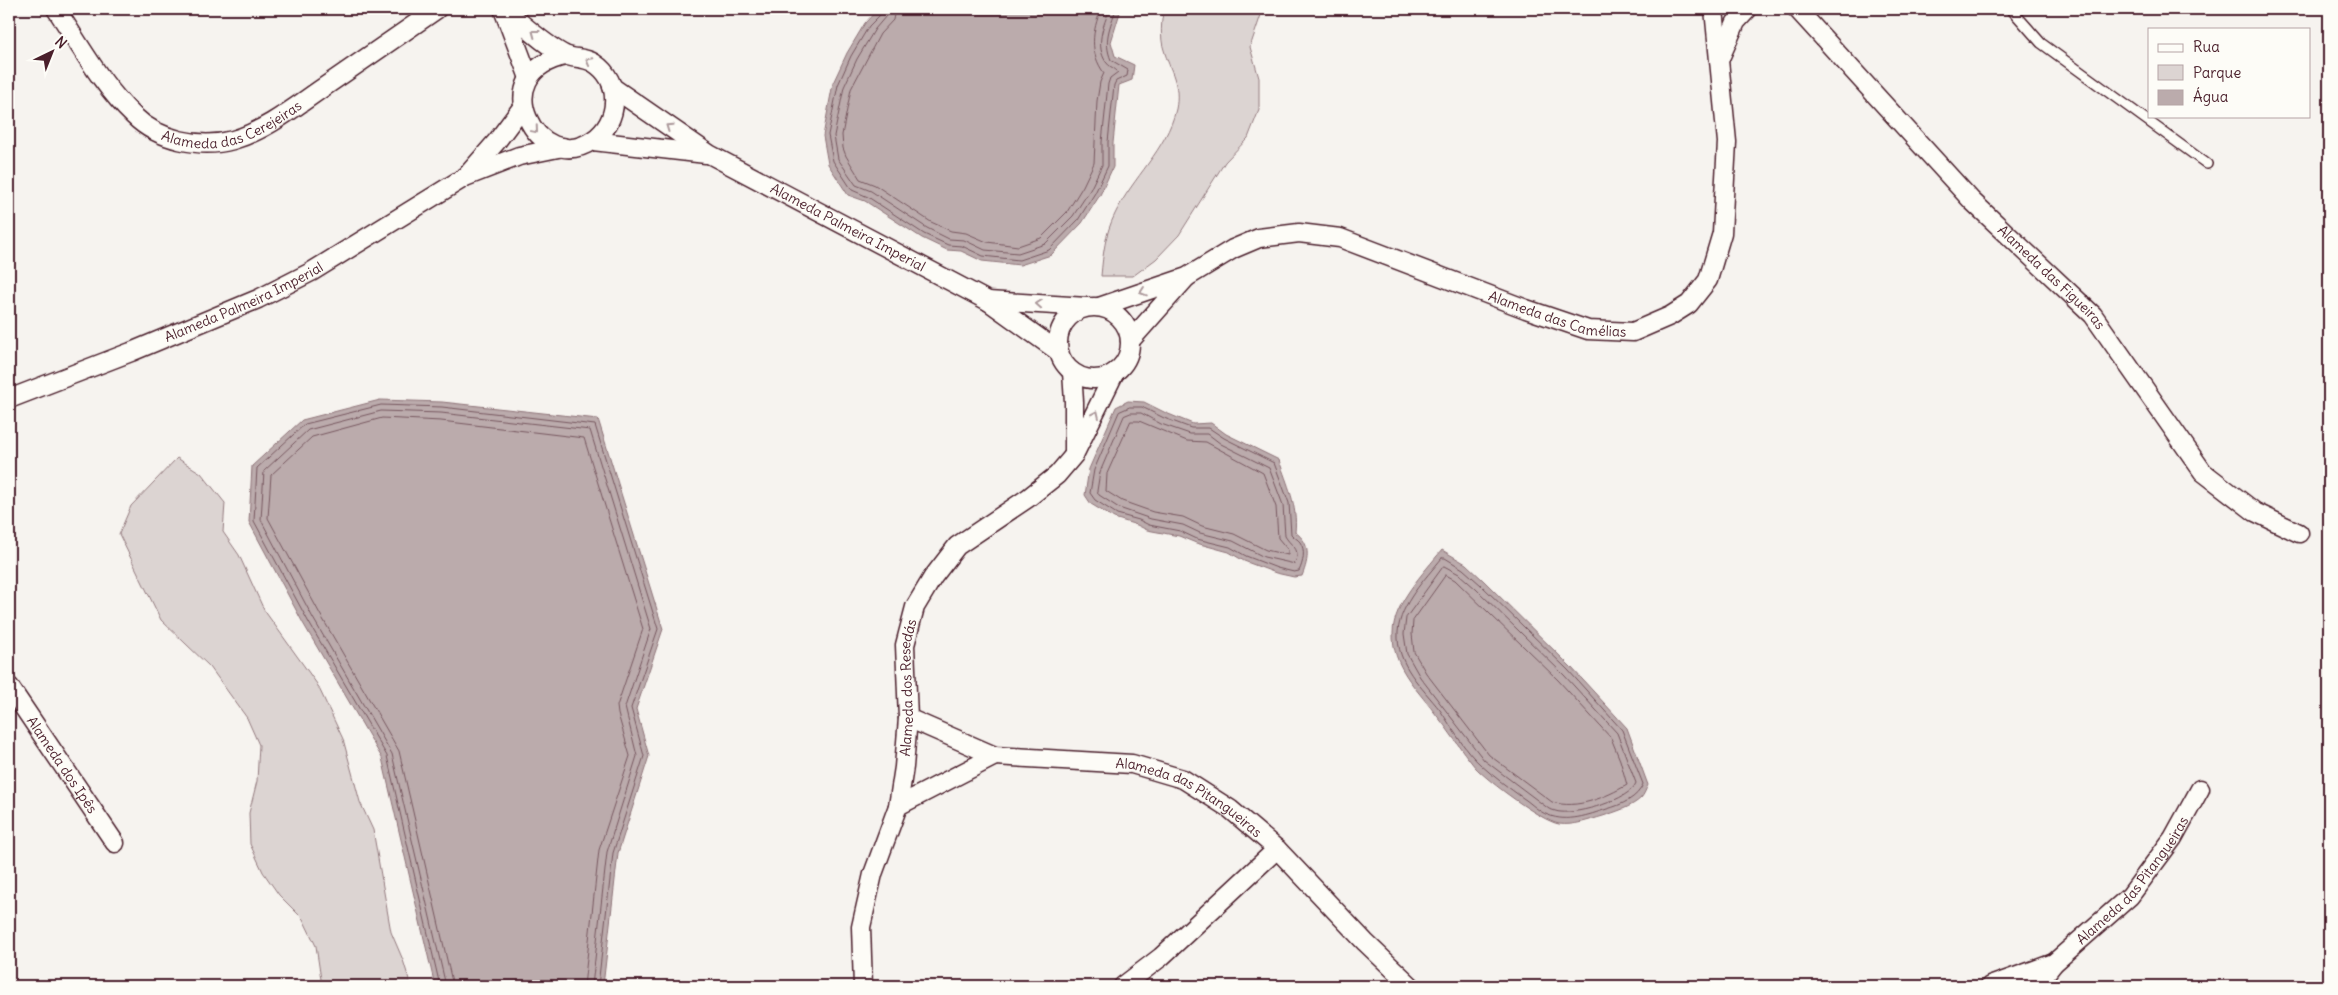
<svg xmlns="http://www.w3.org/2000/svg" width="2338" height="995" font-family="Delius,sans-serif">
  <style>
    .green { fill: #dcd4d2; stroke: #937a7e }
    .water { fill: #bbabac; stroke: #8e7378 }
    .lines { fill: none; stroke-linecap: round; stroke-linejoin: round }
    .shore { stroke: #77575f; stroke-width: 1 }
    .lane-casing { stroke: #4a1f2b; stroke-width: 12 }
    .street-casing { stroke: #4a1f2b; stroke-width: 21 }
    .lane { stroke: #fdfcf7; stroke-width: 9 }
    .street { stroke: #fdfcf7; stroke-width: 18 }
    .oneway { stroke: #ac999b }
    .labels { text-anchor: middle; dominant-baseline: central; stroke-width: 4; stroke-linejoin: round; paint-order: stroke }
    .street-label { font-size: 14px; fill: #4a1f2b; stroke: #fdfcf7 }
  </style>
  <rect width="100%" height="100%" fill="#f6f3ef"/>
  <filter id="ink" filterUnits="userSpaceOnUse"><feTurbulence type="fractalNoise" baseFrequency=".02" numOctaves="2"/><feDisplacementMap in="SourceGraphic" scale="10" xChannelSelector="R" yChannelSelector="G"/><feConvolveMatrix kernelMatrix="1 2 1 2 8 2 1 2 1" color-interpolation-filters="sRGB"/></filter>
  <g filter="url(#ink)">
    <g class="green">
      <path d="M1164,9h99l-13,38 9,31v32l-11,28 -23,24 -46,73 -23,24 -23,17h-32c2,-22 4,-42 14,-62 17,-36 52,-65 61,-105 5,-25 -6,-38 -12,-59 -4,-11 -3,-30 0,-41z"/>
      <polygon points="177,458 201,473 225,503 223,532 239,555 264,610 317,684 343,739 360,802 373,830 391,932 403,960 411,986 322,986 316,946 303,919 279,895 263,872 250,844 249,813 257,781 259,745 247,718 210,667 161,620 119,534 131,506"/>
    </g>
    <g class="water">
      <polygon points="878,9 1121,9 1111,42 1115,56 1134,65 1132,80 1119,85 1113,143 1113,167 1100,195 1082,223 1051,255 1020,265 982,261 961,251 947,250 922,238 865,201 848,195 828,164 823,136 833,83 847,53 865,23"/>
      <polygon points="380,400 442,402 598,419 663,629 636,709 649,756 618,853 603,986 435,986 382,758 303,623 249,522 252,466 302,420"/>
      <path d="M1128,401l16,1 22,11 27,11 18,-1 15,11 53,26c8,24 19,46 16,72 16,11 14,27 7,44l-8,1 -18,-4 -32,-12 -15,-9 -33,-9 -17,-7 -32,-6 -10,-5 -23,-7 -23,-14 -6,-9 4,-26 27,-62z"/>
      <path d="M1442,550l24,14 18,17 87,86 56,61 21,57c-2,4 -4,10 -7,13 -9,9 -26,14 -38,18 -14,4 -29,10 -44,8 -18,-3 -71,-43 -84,-57 -15,-18 -26,-37 -41,-55 -18,-24 -42,-46 -41,-79 0,-29 31,-61 49,-83z"/>
    </g>
    <g class="lines">
      <g class="shore">
        <path d="M882,9l-1,5 -12,12 -18,30 -13,29 -10,50 5,26 19,29 16,7 56,37 24,11 14,1 21,10 36,4 30,-10 29,-30 17,-27 13,-27v-24l6,-57 2,-4 11,-5 1,-6 -17,-10c-8,-19 -1,-33 5,-51"/>
        <path d="M888,9l-2,7 -11,13 -18,30 -13,28 -10,49 4,23 18,26 15,6 56,37 22,11 15,1 21,10 33,3 27,-9 28,-28 17,-26 12,-25v-23l6,-58 2,-6 8,-6c-3,-4 -9,-5 -12,-10 -11,-16 -3,-37 4,-53"/>
        <path d="M895,9l-2,11 -13,14 -29,55 -9,46 1,13 3,8 14,23 15,6 56,37 20,9 15,2 21,9 31,4 23,-8 26,-26 16,-26 11,-23 3,-62 3,-19 4,-9c-15,-21 -12,-41 -3,-64"/>
        <path d="M1130,407h12l22,11 27,10h18l15,10 50,25 15,40 2,31c2,3 7,5 9,8 6,8 3,21 -1,29l-5,1 -17,-4 -31,-12 -16,-9 -33,-8 -17,-8 -31,-6 -10,-5 -22,-6 -22,-14 -5,-7 4,-23 25,-58z"/>
        <path d="M1131,413h10l20,11 29,10h18l13,10 48,24 14,37 2,31c7,12 16,11 10,28l-31,-7 -31,-16 -33,-8 -17,-8 -32,-6 -32,-11 -20,-13 -2,-4 3,-19 24,-56z"/>
        <polygon points="1131,421 1139,421 1187,441 1206,442 1263,473 1276,507 1278,538 1288,550 1288,555 1266,550 1234,534 1202,526 1183,517 1153,512 1122,501 1106,491 1107,474"/>
        <path d="M1442,558h3l18,11 18,16 87,85 54,60 21,54c-5,14 -22,21 -36,25 -19,6 -39,14 -59,6 -9,-3 -17,-12 -25,-17 -14,-10 -29,-21 -42,-33 -17,-15 -28,-36 -41,-55 -18,-23 -44,-45 -42,-78 2,-28 27,-53 44,-74z"/>
        <path d="M1444,566l15,8 17,15 88,86 53,58 19,50c-6,17 -58,31 -75,29 -4,0 -8,-2 -12,-3l-65,-49 -64,-83 -13,-23 -3,-20 2,-16z"/>
        <path d="M1446,575l9,5 103,100 53,58 9,22 7,25c-21,12 -50,25 -75,17l-63,-47 -63,-82 -12,-21 -2,-18 1,-13z"/>
        <polyline points="440,986 387,756 308,621 254,521 257,468 305,424 381,405 442,407 595,425 658,629 631,708 644,756 613,853 598,986"/>
        <polyline points="446,986 392,754 313,618 261,520 264,471 308,430 381,411 441,413 590,430 651,629 625,707 637,756 607,852 592,986"/>
        <polyline points="453,986 399,751 320,614 268,518 271,475 312,437 382,418 441,421 584,438 643,629 617,706 618,714 630,756 599,850 584,986"/>
      </g>
      <g class="lane-casing">
        <polyline id="lane" points="2011,9 2041,43 2207,164"/>
      </g>
      <g class="street-casing">
        <g id="street">
          <path id="s1" d="M56,9c24,36 46,77 78,107 24,24 67,33 99,24 34,-10 63,-34 91,-53 38,-26 75,-52 113,-78"/>
          <polyline points="503,9 529,78"/>
          <path d="M504,9c19,15 39,35 61,46 9,4 19,2 29,8 28,18 26,59 -1,77 -55,38 -110,-68 -27,-84"/>
          <path id="s2" d="M1797,9l175,192 121,114 110,157 52,40 44,21"/>
          <polyline points="1720,58 1736,22 1748,9"/>
          <path id="s3" d="M612,87l97,67 279,147 71,51"/>
          <polyline points="593,141 706,154"/>
          <polyline points="469,173 497,141 523,106"/>
          <polyline points="988,301 1087,307"/>
          <path id="s4" d="M1099,307l88,-30 46,-28 26,-11 40,-5 41,5 186,71 62,21 45,2 37,-16 19,-12 19,-24 14,-47 5,-91 -13,-133"/>
          <circle cx="1094" cy="343" r="36"/>
          <polyline points="1130,341 1186,278"/>
          <polyline points="1072,372 1074,402 1074,452"/>
          <path id="s5" d="M9,399l122,-47 127,-53 53,-27 154,-95 54,-21 44,-9"/>
          <path id="s6" d="M9,686l106,157"/>
          <path id="s7" d="M908,718l87,38 137,8 51,15 47,30 47,40 88,93 46,44"/>
          <polyline points="898,806 995,756"/>
          <path id="s8" d="M863,986l-2,-59 12,-53 25,-68 6,-39 4,-49 -3,-73 10,-38 18,-30 24,-31 71,-48 29,-23 17,-20 41,-83"/>
          <polyline points="1123,986 1161,957 1277,849"/>
          <polyline points="1990,986 2054,963"/>
          <path id="s9" d="M2036,986l18,-23 76,-67 43,-58 27,-49"/>
        </g>
      </g>
      <use href="#lane" class="lane"/>
      <use href="#street" class="street"/>
    </g>
    <defs><path id="oneway-chevron" d="M-2-3.5L2.5 0L-2 3.5" fill="none" stroke-width="1.6" stroke-linecap="round" stroke-linejoin="round" transform="scale(1.25)"/></defs>
    <g class="oneway">
      <use href="#oneway-chevron" transform="translate(535 33) rotate(-143)"/>
      <use href="#oneway-chevron" transform="translate(589 61) rotate(-152)"/>
      <use href="#oneway-chevron" transform="translate(669 127) rotate(-145)"/>
      <use href="#oneway-chevron" transform="translate(535 130) rotate(50)"/>
      <use href="#oneway-chevron" transform="translate(1143 292) rotate(161)"/>
      <use href="#oneway-chevron" transform="translate(1039 304) rotate(-176)"/>
      <use href="#oneway-chevron" transform="translate(1096 414) rotate(-65)"/>
    </g>
  </g>
  <g class="labels">
    <g class="street-label">
      <text stroke="none"><textPath href="#s1" startOffset="241">Alameda das Cerejeiras</textPath></text>
      <text stroke="none"><textPath href="#s3" startOffset="275">Alameda Palmeira Imperial</textPath></text>
      <text stroke="none"><textPath href="#s2" startOffset="370">Alameda das Figueiras</textPath></text>
      <text stroke="none"><textPath href="#s5" startOffset="254">Alameda Palmeira Imperial</textPath></text>
      <text stroke="none"><textPath href="#s4" startOffset="488">Alameda das Camélias</textPath></text>
      <text stroke="none"><textPath href="#s8" startOffset="305">Alameda dos Resedás</textPath></text>
      <text stroke="none"><textPath href="#s6" startOffset="95">Alameda dos Ipês</textPath></text>
      <text stroke="none"><textPath href="#s7" startOffset="298">Alameda das Pitangueiras</textPath></text>
      <text stroke="none"><textPath href="#s9" startOffset="144">Alameda das Pitangueiras</textPath></text>
    </g>
  </g>
  <rect width="2338" height="995" fill="none" stroke="#fdfcf7" stroke-width="30"/>
  <rect x="15" y="15" width="2308" height="965" fill="none" stroke="#4a1f2b" stroke-width="2" filter="url(#ink)"/>
  <rect x="2148" y="28" width="162" height="90" fill="#fdfcf7" stroke="#b5a4a5"/>
  <rect x="2158" y="44" width="25" height="8" fill="#fdfcf7" stroke="#b5a4a5"/>
  <text x="2193" y="52" font-size="15" fill="#4a1f2b">Rua</text>
  <rect x="2158" y="65" width="25" height="15" fill="#dcd4d2" stroke="#b5a4a5"/>
  <text x="2193" y="78" font-size="15" fill="#4a1f2b">Parque</text>
  <rect x="2158" y="90" width="25" height="15" fill="#bbabac" stroke="#b5a4a5"/>
  <text x="2193" y="102" font-size="15" fill="#4a1f2b">Água</text>
  <g transform="translate(52 52) rotate(43)" stroke="#fdfcf7" stroke-width="4" paint-order="stroke">
  <path d="M0-4L9 19L0 12L-9 19Z" fill="#4a1f2b"/>
  <text y="-8" font-size="14" font-weight="bold" text-anchor="middle" fill="#4a1f2b">N</text>
  </g>
</svg>
